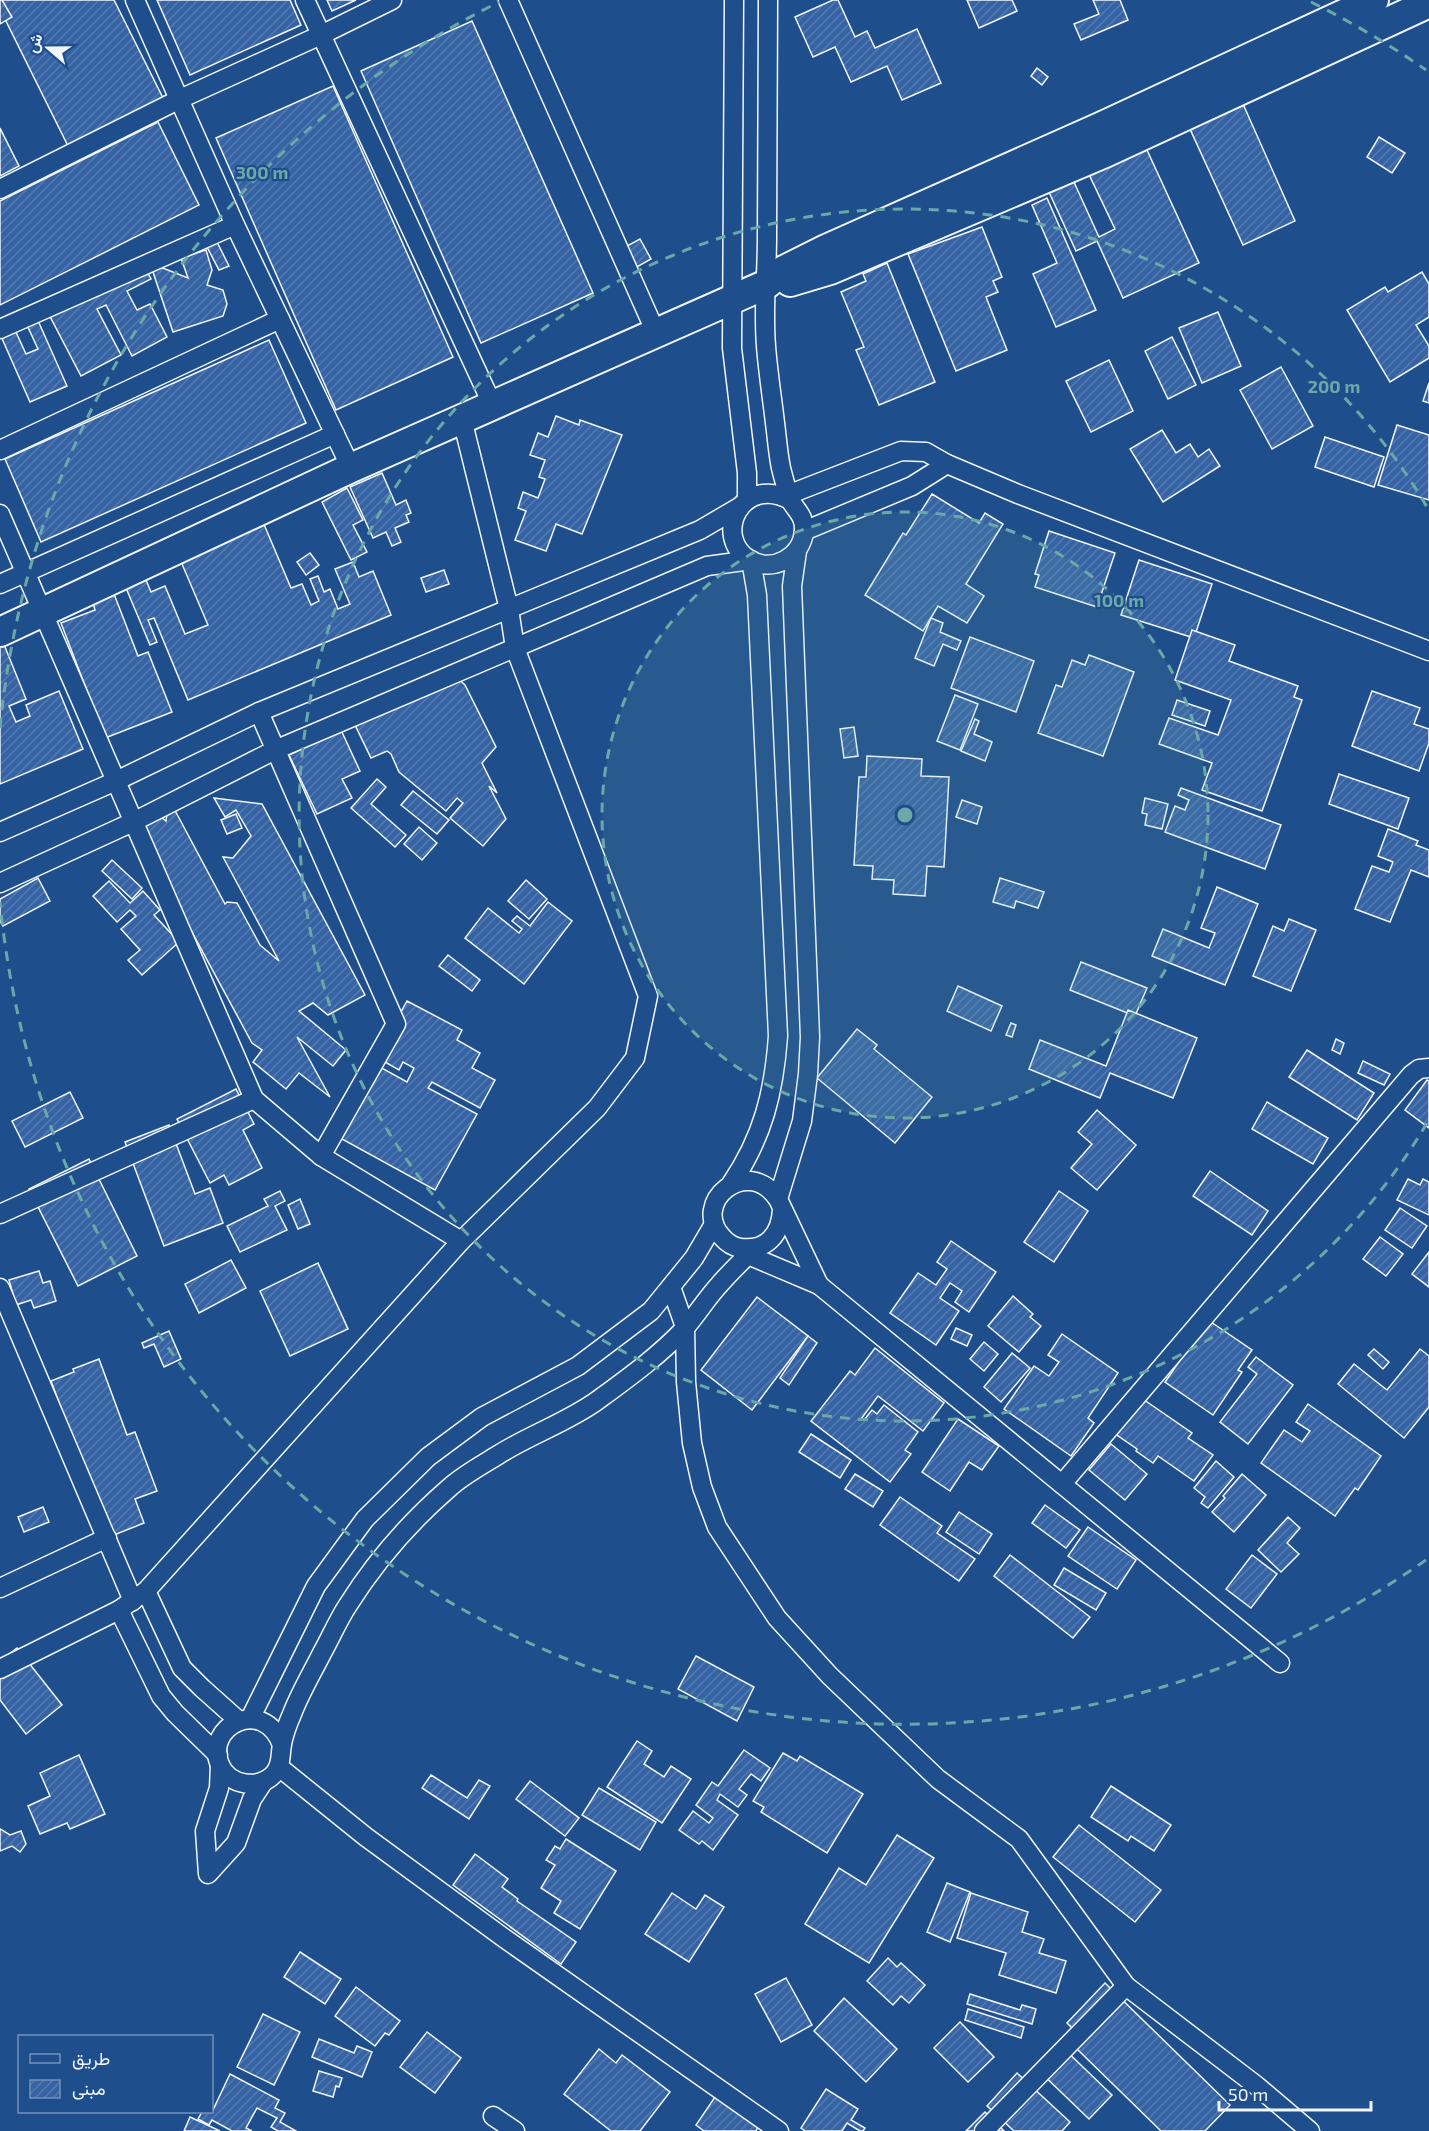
<svg xmlns="http://www.w3.org/2000/svg" width="1429" height="2131" font-family="'Exo 2',Vazirmatn,sans-serif">
  <style>
    .building { fill: url(#building-hatch); stroke: #f2f6ff; stroke-width: 1.5 }
    .lines { fill: none; stroke-linecap: round; stroke-linejoin: round }
    .street-casing { stroke: #f2f6ff; stroke-width: 21 }
    .primary-casing { stroke: #f2f6ff; stroke-width: 32 }
    .street { stroke: #1f4e8c; stroke-width: 18 }
    .primary { stroke: #1f4e8c; stroke-width: 28 }
    .ring { fill: none; stroke: #6aa9a8; stroke-width: 3; stroke-dasharray: 10 8 }
    .centre { fill: #6aa9a8; stroke: #1f4e8c; stroke-width: 3 }
    .ring-label { font-size: 18px; text-anchor: middle; font-weight: bold; fill: #6aa9a8; stroke: #1f4e8c; stroke-width: 4.5; stroke-linejoin: round; paint-order: stroke }
  </style>
  <defs>
    <pattern id="building-hatch" width="6" height="6" patternUnits="userSpaceOnUse" patternTransform="scale(1.5)"><rect width="6" height="6" fill="#3563a3"/><path d="M-1 1l2-2M0 6l6-6M5 7l2-2" fill="none" stroke="#537ab1"/></pattern>
  </defs>
  <rect width="100%" height="100%" fill="#1f4e8c"/>
  <g class="building">
    <polygon points="0,0 114,0 163,98 68,146 0,9"/>
    <polygon points="0,0 2,0 12,17 0,24"/>
    <polygon points="157,0 290,0 301,25 190,75"/>
    <polygon points="327,0 356,0 332,11"/>
    <polygon points="833,0 838,0 855,37 867,31 875,48 917,29 941,83 902,100 887,66 851,82 835,47 813,57 795,17"/>
    <polygon points="967,0 1012,0 1017,11 979,28"/>
    <polygon points="1093,0 1120,0 1128,20 1081,40 1074,24 1099,14"/>
    <polygon points="472,21 593,293 481,343 361,71"/>
    <polygon points="1037,68 1048,77 1042,85 1031,76"/>
    <polygon points="333,86 453,357 336,410 216,138"/>
    <polygon points="1243,104 1295,221 1243,245 1190,129"/>
    <polygon points="158,122 199,205 0,305 0,201"/>
    <polygon points="0,128 19,166 0,176"/>
    <polygon points="1141,137 1199,263 1123,298 1097,241 1076,251 1049,192 1073,180 1099,237 1115,229 1084,164"/>
    <polygon points="1379,137 1405,153 1392,173 1367,157"/>
    <polygon points="1047,198 1096,310 1056,327 1033,274 1057,263 1032,205"/>
    <polygon points="982,227 1002,277 993,281 998,292 986,297 1007,350 956,371 908,254"/>
    <polygon points="640,239 651,259 635,268 625,247"/>
    <polygon points="217,242 229,266 219,270 207,247"/>
    <polygon points="206,250 212,270 207,285 223,290 227,304 223,316 173,332 150,263 188,278 181,258"/>
    <polygon points="140,258 151,279 127,291 137,310 150,304 167,337 132,356 106,305 97,309 121,355 81,376 43,303 105,272 107,276"/>
    <polygon points="887,263 935,382 879,405 856,350 864,347 841,292 866,281 863,274"/>
    <polygon points="1422,272 1429,284 1429,317 1416,325 1429,346 1429,358 1390,382 1347,310 1385,287 1388,292"/>
    <polygon points="32,307 67,386 30,402 0,334 10,319 26,354 38,349 21,312"/>
    <polygon points="1218,312 1241,366 1202,383 1179,328"/>
    <polygon points="1172,337 1196,385 1168,399 1145,351"/>
    <polygon points="269,340 306,423 41,542 5,459"/>
    <polygon points="1109,360 1133,411 1091,432 1066,381"/>
    <polygon points="1281,367 1313,426 1272,449 1240,390"/>
    <polygon points="1429,383 1429,403 1423,401"/>
    <polygon points="556,416 579,425 580,420 622,435 582,534 556,524 546,551 515,540 526,511 518,508 523,492 538,498 545,479 539,477 545,460 530,455 538,433 548,437"/>
    <polygon points="1397,425 1429,435 1429,500 1378,485"/>
    <polygon points="1162,430 1176,453 1190,444 1198,457 1209,449 1220,466 1163,502 1130,449"/>
    <polygon points="1325,437 1384,457 1374,487 1315,467"/>
    <polygon points="382,473 396,505 406,500 411,513 406,515 409,522 395,528 401,542 392,546 386,532 373,538 350,487"/>
    <polygon points="347,488 363,520 353,525 367,552 351,560 322,502"/>
    <polygon points="932,494 979,523 985,513 1003,524 966,584 984,596 967,623 938,606 923,631 865,595 903,533 906,535"/>
    <polygon points="263,522 291,588 302,584 311,605 319,601 310,579 318,576 324,592 330,589 338,609 350,604 335,569 353,562 359,577 373,571 391,615 188,700 154,618 148,620 157,642 150,645 126,588 146,580 151,592 165,586 185,634 208,625 179,557"/>
    <polygon points="1049,531 1115,553 1097,607 1035,587 1039,575 1035,574"/>
    <polygon points="310,553 319,565 306,575 297,562"/>
    <polygon points="1139,560 1212,584 1194,638 1121,615"/>
    <polygon points="444,570 449,584 426,592 421,578"/>
    <polygon points="114,594 138,656 148,652 172,712 105,738 61,623 95,610 93,603"/>
    <polygon points="931,618 943,623 940,632 961,641 957,650 943,644 934,666 915,658"/>
    <polygon points="1192,630 1235,645 1229,661 1298,686 1294,697 1302,700 1262,811 1202,790 1212,763 1159,744 1169,718 1218,735 1231,700 1175,680"/>
    <polygon points="970,637 1034,661 1016,712 951,688"/>
    <polygon points="3,642 26,699 9,706 16,722 30,716 26,705 59,691 83,749 0,784 0,643"/>
    <polygon points="1089,655 1134,672 1103,756 1038,733 1056,685 1062,687 1072,660 1085,665"/>
    <polygon points="454,675 465,685 496,747 482,763 497,793 489,786 506,819 483,846 450,818 463,803 457,798 446,811 399,772 391,754 387,751 371,758 356,727 359,723"/>
    <polygon points="1372,691 1420,708 1414,724 1429,729 1429,743 1419,771 1352,746"/>
    <polygon points="955,695 978,704 960,750 937,741"/>
    <polygon points="1177,700 1210,711 1205,726 1172,715"/>
    <polygon points="975,719 979,721 974,734 992,742 985,761 961,751"/>
    <polygon points="854,727 858,756 844,758 840,729"/>
    <polygon points="341,730 360,771 342,779 352,798 317,814 289,755"/>
    <polygon points="867,756 922,759 921,776 949,777 944,867 927,866 925,896 893,894 894,880 872,879 873,866 854,865 859,777 866,777"/>
    <polygon points="1339,774 1409,798 1398,829 1329,804"/>
    <polygon points="377,779 386,787 371,804 406,835 395,847 351,808"/>
    <polygon points="1181,788 1281,825 1265,869 1165,832 1175,806 1185,810 1189,800 1178,795"/>
    <polygon points="413,791 449,820 437,834 401,805"/>
    <polygon points="214,798 262,804 365,995 328,1015 313,1003 299,1011 346,1050 333,1066 297,1037 330,1097 299,1073 286,1089 253,1062 262,1050 252,1043 133,823 154,811 166,821 168,805 171,803 225,904 227,902 237,903 260,945 279,961 223,857 233,858 251,836 236,810 225,817"/>
    <polygon points="1145,798 1168,804 1162,829 1145,825 1147,814 1142,813"/>
    <polygon points="962,800 982,807 977,824 956,817"/>
    <polygon points="236,814 242,828 227,834 221,820"/>
    <polygon points="419,827 437,843 422,860 404,844"/>
    <polygon points="1388,829 1418,841 1416,845 1429,850 1429,877 1411,870 1390,922 1355,909 1372,866 1389,872 1393,862 1378,856"/>
    <polygon points="112,860 142,888 132,899 102,871"/>
    <polygon points="38,878 50,901 3,926 0,921 0,899"/>
    <polygon points="1000,878 1044,892 1038,908 1016,901 1014,908 993,902"/>
    <polygon points="526,880 547,899 529,919 508,901"/>
    <polygon points="109,881 130,903 143,891 160,910 154,915 179,942 142,975 128,960 140,950 121,929 136,916 130,910 117,922 93,896"/>
    <polygon points="1217,887 1258,904 1225,985 1152,956 1163,929 1209,948 1215,933 1201,928"/>
    <polygon points="548,902 572,921 524,984 465,938 488,908 519,933 522,929 512,921 517,916 530,926"/>
    <polygon points="1289,919 1316,930 1291,991 1253,976 1273,926 1284,931"/>
    <polygon points="448,955 480,980 472,991 439,966"/>
    <polygon points="1081,962 1147,988 1135,1016 1070,990"/>
    <polygon points="958,986 1002,1006 991,1031 947,1011"/>
    <polygon points="407,1001 462,1030 457,1040 480,1053 472,1068 495,1080 480,1108 432,1082 428,1088 477,1114 435,1190 331,1133 369,1061 407,1082 414,1068 403,1062 399,1070 376,1057"/>
    <polygon points="1128,1010 1197,1038 1173,1098 1110,1073 1100,1098 1029,1069 1040,1040 1106,1066"/>
    <polygon points="1011,1023 1016,1025 1012,1037 1006,1035"/>
    <polygon points="857,1029 877,1045 874,1049 932,1097 895,1143 817,1078"/>
    <polygon points="1336,1039 1344,1043 1340,1054 1332,1050"/>
    <polygon points="1307,1050 1374,1093 1357,1120 1289,1077"/>
    <polygon points="1363,1061 1390,1074 1384,1085 1358,1073"/>
    <polygon points="1427,1080 1429,1081 1429,1128 1405,1110"/>
    <polygon points="236,1089 254,1124 243,1130 262,1168 229,1185 224,1175 210,1183 177,1119"/>
    <polygon points="70,1092 83,1118 25,1147 12,1121"/>
    <polygon points="1267,1102 1328,1138 1313,1164 1252,1129"/>
    <polygon points="1097,1110 1136,1145 1097,1190 1071,1168 1092,1144 1078,1132"/>
    <polygon points="169,1125 195,1194 210,1188 223,1223 164,1246 125,1142"/>
    <polygon points="89,1159 137,1256 78,1286 29,1189"/>
    <polygon points="1210,1171 1268,1211 1252,1235 1193,1196"/>
    <polygon points="1408,1179 1420,1185 1423,1179 1429,1182 1429,1215 1397,1200"/>
    <polygon points="280,1191 285,1201 275,1206 287,1230 240,1252 227,1226 268,1206 264,1199"/>
    <polygon points="1059,1191 1088,1211 1054,1262 1024,1242"/>
    <polygon points="300,1199 310,1224 298,1229 288,1205"/>
    <polygon points="1400,1208 1427,1226 1412,1248 1385,1230"/>
    <polygon points="1380,1237 1403,1254 1386,1276 1363,1259"/>
    <polygon points="951,1241 996,1272 969,1312 955,1302 962,1291 950,1283 940,1298 959,1311 936,1345 890,1313 918,1273 936,1285 947,1269 937,1262"/>
    <polygon points="1429,1252 1429,1287 1412,1274"/>
    <polygon points="231,1260 246,1288 199,1313 185,1284"/>
    <polygon points="318,1263 348,1329 290,1356 260,1291"/>
    <polygon points="39,1271 43,1283 50,1281 56,1301 34,1308 31,1300 16,1305 9,1280"/>
    <polygon points="1013,1296 1033,1314 1030,1317 1041,1326 1019,1352 988,1326"/>
    <polygon points="757,1297 808,1336 752,1410 701,1370"/>
    <polygon points="1208,1320 1252,1350 1238,1370 1242,1372 1213,1415 1165,1382"/>
    <polygon points="956,1328 972,1335 967,1346 951,1339"/>
    <polygon points="169,1331 181,1359 164,1367 154,1344 144,1348 142,1343"/>
    <polygon points="1062,1334 1118,1373 1088,1418 1094,1423 1071,1456 1004,1409 1034,1366 1049,1376 1059,1362 1048,1355"/>
    <polygon points="808,1336 817,1343 789,1385 780,1378"/>
    <polygon points="984,1342 998,1354 984,1371 970,1359"/>
    <polygon points="875,1348 944,1403 923,1431 878,1396 861,1419 864,1420 872,1410 877,1414 884,1405 918,1432 905,1450 911,1454 890,1482 811,1421 850,1371 855,1375"/>
    <polygon points="1374,1349 1389,1362 1383,1369 1368,1355"/>
    <polygon points="1420,1349 1429,1356 1429,1407 1404,1438 1338,1384 1354,1364 1387,1390"/>
    <polygon points="1012,1353 1030,1368 1001,1402 984,1387"/>
    <polygon points="1256,1357 1293,1385 1248,1444 1220,1422 1257,1374 1248,1367"/>
    <polygon points="99,1359 127,1435 135,1432 157,1491 135,1499 144,1523 109,1537 51,1381 74,1372 73,1369"/>
    <polygon points="1137,1395 1192,1433 1188,1438 1213,1455 1194,1481 1158,1456 1153,1463 1136,1451 1137,1449 1111,1431"/>
    <polygon points="1308,1404 1381,1456 1358,1490 1355,1488 1335,1516 1261,1463 1284,1430 1302,1442 1310,1431 1296,1422"/>
    <polygon points="958,1419 999,1446 982,1470 969,1462 950,1491 922,1472"/>
    <polygon points="811,1434 851,1460 840,1478 799,1452"/>
    <polygon points="1111,1444 1147,1474 1125,1500 1089,1470"/>
    <polygon points="1216,1461 1234,1477 1208,1508 1201,1503 1205,1497 1194,1488"/>
    <polygon points="855,1474 883,1491 873,1507 845,1489"/>
    <polygon points="1242,1474 1266,1495 1234,1532 1212,1512 1225,1498 1223,1496"/>
    <polygon points="900,1497 942,1526 937,1533 975,1559 959,1581 880,1525"/>
    <polygon points="1045,1505 1080,1530 1066,1548 1032,1523"/>
    <polygon points="43,1507 49,1522 24,1532 18,1517"/>
    <polygon points="959,1512 992,1534 979,1554 946,1532"/>
    <polygon points="1288,1517 1300,1528 1287,1543 1299,1554 1281,1572 1258,1550"/>
    <polygon points="1088,1527 1136,1560 1117,1589 1068,1556"/>
    <polygon points="1010,1555 1090,1617 1073,1638 994,1576"/>
    <polygon points="1252,1555 1277,1574 1251,1608 1226,1589"/>
    <polygon points="1064,1568 1106,1593 1096,1610 1054,1585"/>
    <polygon points="17,1648 62,1705 26,1734 0,1700 0,1661"/>
    <polygon points="696,1656 754,1687 737,1721 678,1689"/>
    <polygon points="637,1741 652,1751 644,1764 664,1777 671,1766 691,1779 662,1823 607,1787"/>
    <polygon points="744,1750 770,1768 761,1781 751,1774 739,1789 747,1795 738,1807 720,1794 717,1800 738,1815 713,1850 702,1841 699,1844 679,1830 693,1811 709,1823 713,1818 696,1805 712,1782 718,1786"/>
    <polygon points="783,1753 797,1761 800,1756 863,1794 827,1853 761,1812 764,1807 753,1801"/>
    <polygon points="79,1755 105,1814 70,1829 67,1823 40,1834 28,1806 50,1796 40,1773"/>
    <polygon points="431,1775 467,1798 479,1780 490,1786 469,1819 422,1788"/>
    <polygon points="530,1781 579,1818 565,1836 516,1799"/>
    <polygon points="1111,1786 1171,1825 1154,1851 1131,1836 1128,1841 1091,1817"/>
    <polygon points="599,1788 656,1822 640,1850 582,1815"/>
    <polygon points="1079,1825 1161,1890 1135,1922 1053,1857"/>
    <polygon points="0,1829 10,1835 21,1831 26,1844 20,1852 12,1846 0,1851"/>
    <polygon points="897,1835 934,1858 869,1963 805,1924 839,1868 866,1885"/>
    <polygon points="566,1839 616,1871 580,1929 554,1913 561,1901 541,1888 555,1865 546,1860 555,1846 560,1849"/>
    <polygon points="475,1854 508,1879 502,1887 518,1899 517,1901 576,1942 561,1964 453,1885"/>
    <polygon points="947,1883 970,1892 950,1942 927,1932"/>
    <polygon points="672,1893 696,1909 705,1895 724,1907 689,1962 645,1934"/>
    <polygon points="971,1893 1028,1912 1022,1932 1044,1939 1039,1953 1066,1961 1056,1993 999,1975 1006,1953 957,1938"/>
    <polygon points="300,1952 341,1979 325,2004 284,1977"/>
    <polygon points="888,1958 897,1967 901,1963 925,1985 909,2003 901,1996 893,2005 867,1981"/>
    <polygon points="786,1978 812,2025 781,2042 755,1994"/>
    <polygon points="1105,1983 1230,2105 1205,2131 1161,2131 1077,2049 1085,2041 1067,2023"/>
    <polygon points="356,1987 400,2021 389,2035 385,2033 375,2046 335,2016"/>
    <polygon points="970,1994 1020,2010 1022,2005 1036,2009 1032,2024 967,2004"/>
    <polygon points="844,1998 897,2049 866,2082 814,2031"/>
    <polygon points="968,2009 1024,2027 1021,2038 965,2020"/>
    <polygon points="263,2014 300,2032 274,2085 237,2067"/>
    <polygon points="960,2022 994,2057 968,2082 934,2048"/>
    <polygon points="427,2032 461,2058 435,2093 400,2067"/>
    <polygon points="319,2039 354,2053 357,2046 372,2052 362,2077 312,2057"/>
    <polygon points="1058,2043 1112,2095 1089,2119 1035,2067"/>
    <polygon points="599,2049 616,2063 622,2055 670,2092 640,2131 611,2131 564,2094"/>
    <polygon points="319,2071 342,2078 339,2087 336,2086 333,2097 313,2091"/>
    <polygon points="1017,2073 1070,2122 1062,2131 1014,2131 987,2106"/>
    <polygon points="230,2074 279,2100 275,2108 285,2113 280,2122 296,2131 278,2131 271,2127 277,2118 257,2108 246,2128 252,2131 232,2131 212,2120 209,2125 198,2119 202,2112 212,2112"/>
    <polygon points="826,2089 858,2109 851,2120 865,2128 863,2131 860,2131 847,2123 842,2131 805,2131 801,2128"/>
    <polygon points="715,2097 758,2127 756,2131 704,2131 696,2125"/>
    <polygon points="985,2112 1004,2131 966,2131"/>
    <polygon points="190,2117 220,2131 184,2131"/>
  </g>
  <g class="lines">
    <g class="street-casing">
      <g id="street">
        <polyline points="135,0 235,225 351,468"/>
        <polyline points="305,0 493,406"/>
        <polyline points="508,0 656,333"/>
        <polyline points="734,0 732,348 747,473 747,500"/>
        <path d="M768,0c-1,79 -1,158 -1,237 0,36 -4,73 -1,109 2,26 6,51 9,77 2,15 3,31 6,45 2,8 7,28 11,35 6,9 13,15 12,28 -2,26 -31,42 -54,29 -39,-23 -8,-88 42,-59"/>
        <polyline points="0,189 180,99 321,35 392,0"/>
        <polyline points="0,329 235,225"/>
        <polyline points="0,450 280,319"/>
        <polyline points="782,496 790,494 901,451 926,452 947,464 1018,494 1429,651"/>
        <polyline points="0,514 254,1099 321,1156 461,1241"/>
        <polyline points="804,531 912,486 947,464"/>
        <polyline points="0,584 335,434"/>
        <polyline points="259,712 396,1024 321,1156"/>
        <polyline points="0,832 116,781 259,712 700,530 741,506"/>
        <path d="M0,883l133,-61 142,-72 432,-184 44,-6 6,35 21,441c-4,56 -15,101 -47,148"/>
        <polyline points="778,1199 802,1121 808,1074 810,1037 792,586 797,551"/>
        <polyline points="0,1214 254,1099"/>
        <path d="M740,1249l8,6 71,30 -41,-86c-31,-45 -88,4 -56,38 5,6 12,10 19,11 26,3 40,-14 41,-39"/>
        <polyline points="819,1285 1280,1663"/>
        <polyline points="671,1287 685,1327 686,1382 692,1443 702,1487 717,1527 777,1618 830,1676 938,1779 1019,1839 1126,1986 1257,2086 1310,2131"/>
        <polyline points="0,1288 133,1601"/>
        <polyline points="1062,1484 1411,1075 1419,1069 1429,1068"/>
        <polyline points="0,1588 107,1538"/>
        <polyline points="146,1591 182,1668 202,1688 239,1721"/>
        <polyline points="119,1610 161,1696 175,1713 218,1755"/>
        <polyline points="0,1669 119,1610 146,1591 461,1241 597,1108 635,1058 648,996 515,648 509,609 462,419"/>
        <polyline points="250,1719 316,1586 365,1519 428,1457 482,1417 578,1366 651,1311 694,1258 714,1224"/>
        <path d="M282,1745c-19,-50 -79,-18 -62,20 9,21 39,25 54,9 8,-10 6,-19 8,-30 2,-10 6,-21 10,-30 8,-21 20,-41 30,-61 9,-16 16,-33 26,-48 27,-43 63,-84 101,-117 14,-13 33,-23 49,-33 31,-20 70,-33 100,-55 30,-22 62,-45 87,-72 12,-14 22,-30 34,-43 11,-13 23,-24 35,-36"/>
        <polyline points="220,1765 219,1788 205,1831 208,1874 236,1843 252,1799 264,1781"/>
        <polyline points="279,1767 366,1837 504,1938 779,2131"/>
        <polyline points="493,2116 515,2131"/>
        <polyline points="984,2131 1126,1986"/>
      </g>
    </g>
    <g class="primary-casing">
      <g id="primary">
        <polyline points="790,282 830,270 1107,152 1429,3"/>
        <polyline points="0,632 351,468 767,284 784,270 826,249 1100,127 1374,0"/>
      </g>
    </g>
    <use href="#street" class="street"/>
    <use href="#primary" class="primary"/>
  </g>
  <circle cx="905" cy="815" r="303" fill="#6aa9a8" fill-opacity=".12"/>
  <g class="ring">
    <circle cx="905" cy="815" r="303"/>
    <path d="M1427 1123A606 606 0 1 1 1427 507"/>
    <path d="M1426 1560A909 909 0 0 1 0 902M0 728A909 909 0 0 1 499 2M1311 2A909 909 0 0 1 1426 70"/>
  </g>
  <circle cx="905" cy="815" r="9" class="centre"/>
  <g class="ring-label">
    <text x="262" y="179">300 m</text>
    <text x="1334" y="393">200 m</text>
    <text x="1119" y="607">100 m</text>
  </g>
  <rect x="18" y="2035" width="195" height="78" fill="#1f4e8c" stroke="#7391ba" stroke-width="1.5"/>
  <rect x="30" y="2054" width="30" height="9" fill="#1f4e8c" stroke="#7391ba" stroke-width="1.5"/>
  <text x="72" y="2065" font-size="18" fill="#f2f6ff">طريق</text>
  <rect x="30" y="2080" width="30" height="18" fill="url(#building-hatch)" stroke="#7391ba" stroke-width="1.5"/>
  <text x="72" y="2095" font-size="18" fill="#f2f6ff">مبنى</text>
  <g transform="translate(48 48) rotate(290)" stroke="#1f4e8c" stroke-width="4.5" paint-order="stroke">
  <path d="M0-4.5L10 22L0 15L-10 22Z" fill="#f2f6ff"/>
  <text y="-9" font-size="16" font-weight="bold" text-anchor="middle" fill="#f2f6ff">ش</text>
  </g>
  <path d="M1219 2101v9h152v-9" fill="none" stroke="#f2f6ff" stroke-width="3"/>
  <text x="1228" y="2101" font-size="18" fill="#f2f6ff" stroke="#1f4e8c" stroke-width="4.5" paint-order="stroke">50 m</text>
</svg>
